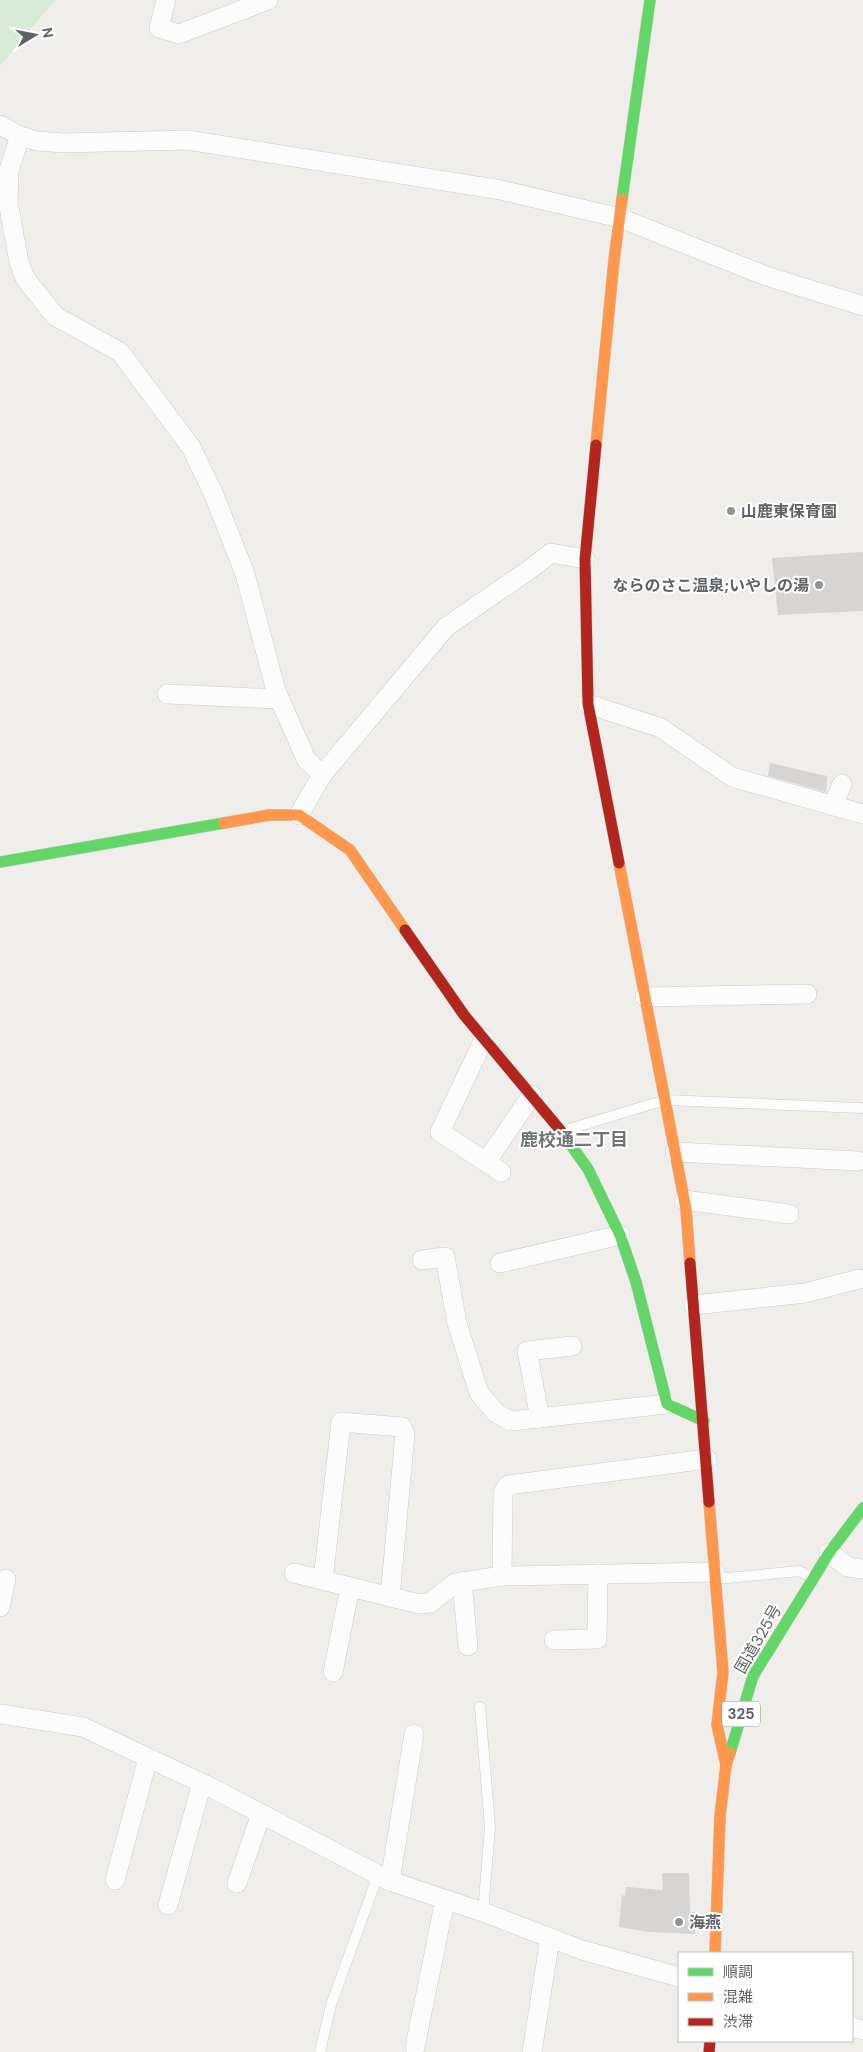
<svg xmlns="http://www.w3.org/2000/svg" width="863" height="2052" font-family="'DM Sans','Noto Sans JP',sans-serif">
  <style>
    .green { fill: #d8ebd6 }
    .building { fill: #d6d5d3 }
    .lines { fill: none; stroke-linecap: round; stroke-linejoin: round }
    .lane-casing { stroke: #cbcccc; stroke-width: 11 }
    .street-casing { stroke: #cbcccc; stroke-width: 20 }
    .fast-casing { stroke: #cacacb; stroke-width: 12 }
    .slow-casing { stroke: #cacacb; stroke-width: 12 }
    .jam-casing { stroke: #cacacb; stroke-width: 12 }
    .lane { stroke: #fdfcfc; stroke-width: 10 }
    .street { stroke: #fdfcfc; stroke-width: 19 }
    .fast { stroke: #63d668; stroke-width: 11 }
    .slow { stroke: #ff974d; stroke-width: 11 }
    .jam { stroke: #b3261e; stroke-width: 11 }
    .poi-dot { fill: #919496; stroke: #fff; stroke-width: 2 }
    .labels { text-anchor: middle; dominant-baseline: central; stroke-width: 4; stroke-linejoin: round; paint-order: stroke }
    .shield { fill: #fff; stroke: #8f9295; stroke-width: 1 }
    .shield-label { font-size: 15px; font-weight: bold; fill: #5f6368 }
    .poi-label { font-size: 16px; font-weight: bold; fill: #5f6368; stroke: #fff; text-anchor: start }
    .street-label { font-size: 16px; fill: #5f6368; stroke: #fff }
    .neighbourhood-label { font-size: 18px; font-weight: bold; fill: #70757a; stroke: #fff }
  </style>
  <rect width="100%" height="100%" fill="#efeeea"/>
  <polygon class="green" points="0,0 55,0 0,66"/>
  <g class="building">
    <polygon points="863,552 863,611 778,615 772,558"/>
    <polygon points="770,763 827,776 826,792 768,776"/>
    <polygon points="662,1873 689,1873 690,1912 696,1912 695,1934 649,1932 619,1927 622,1895 625,1896 626,1887 663,1890"/>
  </g>
  <g class="lines">
    <g class="lane-casing">
      <g id="lane">
        <polyline points="563,1131 665,1100 861,1108"/>
        <polyline points="717,1579 799,1571 813,1578"/>
        <polyline points="480,1707 490,1827 483,1912"/>
        <polyline points="320,2052 331,2005 378,1875"/>
      </g>
    </g>
    <g class="street-casing">
      <g id="street">
        <polyline points="166,0 159,28 179,34 268,0"/>
        <polyline points="0,125 20,136 37,141 64,143 187,140 501,190 620,218 766,276 863,306"/>
        <polyline points="20,136 9,170 8,202 19,262 25,278 55,316 120,352 191,447 214,495 245,574 276,691 306,759 322,775"/>
        <polyline points="167,694 279,699"/>
        <polyline points="588,704 661,728 732,777 863,814"/>
        <polyline points="833,806 842,784"/>
        <polyline points="299,815 322,775 446,627 529,570 551,553 585,559"/>
        <polyline points="645,997 807,994"/>
        <polyline points="484,1039 440,1132 501,1172"/>
        <polyline points="675,1152 858,1161"/>
        <polyline points="486,1162 532,1095"/>
        <polyline points="684,1200 789,1214"/>
        <polyline points="422,1260 445,1257 457,1323 479,1393 496,1413 511,1421 667,1404"/>
        <polyline points="500,1263 620,1235"/>
        <polyline points="694,1305 805,1293 859,1279"/>
        <polyline points="540,1418 527,1351 572,1346"/>
        <polyline points="829,1553 848,1567 863,1569"/>
        <polyline points="294,1573 419,1604 430,1603 455,1583 502,1576 715,1572"/>
        <polyline points="502,1576 503,1493 508,1485 707,1459"/>
        <polyline points="323,1580 341,1422 402,1427 405,1434 390,1597"/>
        <polyline points="462,1582 468,1646"/>
        <polyline points="0,1607 6,1579"/>
        <polyline points="554,1640 597,1639 598,1574"/>
        <polyline points="333,1672 350,1587"/>
        <polyline points="0,1714 83,1727 210,1787 390,1881 483,1912 582,1950 679,1977"/>
        <polyline points="115,1880 148,1758"/>
        <polyline points="390,1881 414,1734"/>
        <polyline points="237,1883 261,1814"/>
        <polyline points="168,1905 202,1783"/>
        <polyline points="852,2027 863,2030"/>
        <polyline points="415,2047 445,1900"/>
        <polyline points="532,2052 550,1938"/>
      </g>
    </g>
    <g class="fast-casing">
      <g id="fast">
        <polyline points="622,199 650,0"/>
        <polyline points="0,862 224,823"/>
        <polyline points="561,1131 588,1169 620,1235 636,1282 667,1404 704,1421"/>
        <polyline points="730,1753 753,1676 829,1553 863,1508"/>
      </g>
    </g>
    <g class="slow-casing">
      <g id="slow">
        <polyline points="596,445 614,260 622,199"/>
        <polyline points="224,823 269,815 299,815 350,850 405,930"/>
        <polyline points="619,863 686,1209 690,1263"/>
        <polyline points="709,1502 723,1672 717,1725 726,1765"/>
        <polyline points="715,1953 720,1816 726,1765 730,1753"/>
      </g>
    </g>
    <g class="jam-casing">
      <g id="jam">
        <polyline points="596,445 585,559 588,704 619,863"/>
        <polyline points="405,930 464,1015 561,1131"/>
        <polyline points="690,1263 709,1502"/>
        <polyline points="709,2052 710,2041"/>
      </g>
    </g>
    <use href="#lane" class="lane"/>
    <use href="#street" class="street"/>
    <use href="#fast" class="fast"/>
    <use href="#slow" class="slow"/>
    <use href="#jam" class="jam"/>
  </g>
  <g class="poi-dot">
    <circle cx="731" cy="511" r="5"/>
    <circle cx="819" cy="585" r="5"/>
    <circle cx="679" cy="1922" r="5"/>
  </g>
  <g class="labels">
    <rect class="shield" x="722" y="1701.5" width="38" height="25" rx="4"/>
    <g class="shield-label">
      <text x="741" y="1714">325</text>
    </g>
    <g class="poi-label">
      <text x="741" y="511">山鹿東保育園</text>
      <text x="809" y="585" text-anchor="end">ならのさこ温泉;いやしの湯</text>
      <text x="689" y="1922">海燕</text>
    </g>
    <g class="street-label">
      <text transform="translate(758 1639) rotate(-60)">国道325号</text>
    </g>
    <g class="neighbourhood-label">
      <text x="574" y="1140">鹿校通二丁目</text>
    </g>
  </g>
  <rect x="678" y="1952" width="175" height="90" fill="#ffffff" stroke="#bfc1c3"/>
  <rect x="688" y="1968" width="25" height="8" fill="#63d668" stroke="#bfc1c3"/>
  <text x="723" y="1977" font-size="15" fill="#5f6368">順調</text>
  <rect x="688" y="1993" width="25" height="8" fill="#ff974d" stroke="#bfc1c3"/>
  <text x="723" y="2002" font-size="15" fill="#5f6368">混雑</text>
  <rect x="688" y="2018" width="25" height="8" fill="#b3261e" stroke="#bfc1c3"/>
  <text x="723" y="2027" font-size="15" fill="#5f6368">渋滞</text>
  <g transform="translate(35 35) rotate(80)" stroke="#ffffff" stroke-width="4" paint-order="stroke">
  <path d="M0-4L9 19L0 12L-9 19Z" fill="#5f6368"/>
  <text y="-8" font-size="14" font-weight="bold" text-anchor="middle" fill="#5f6368">N</text>
  </g>
</svg>
